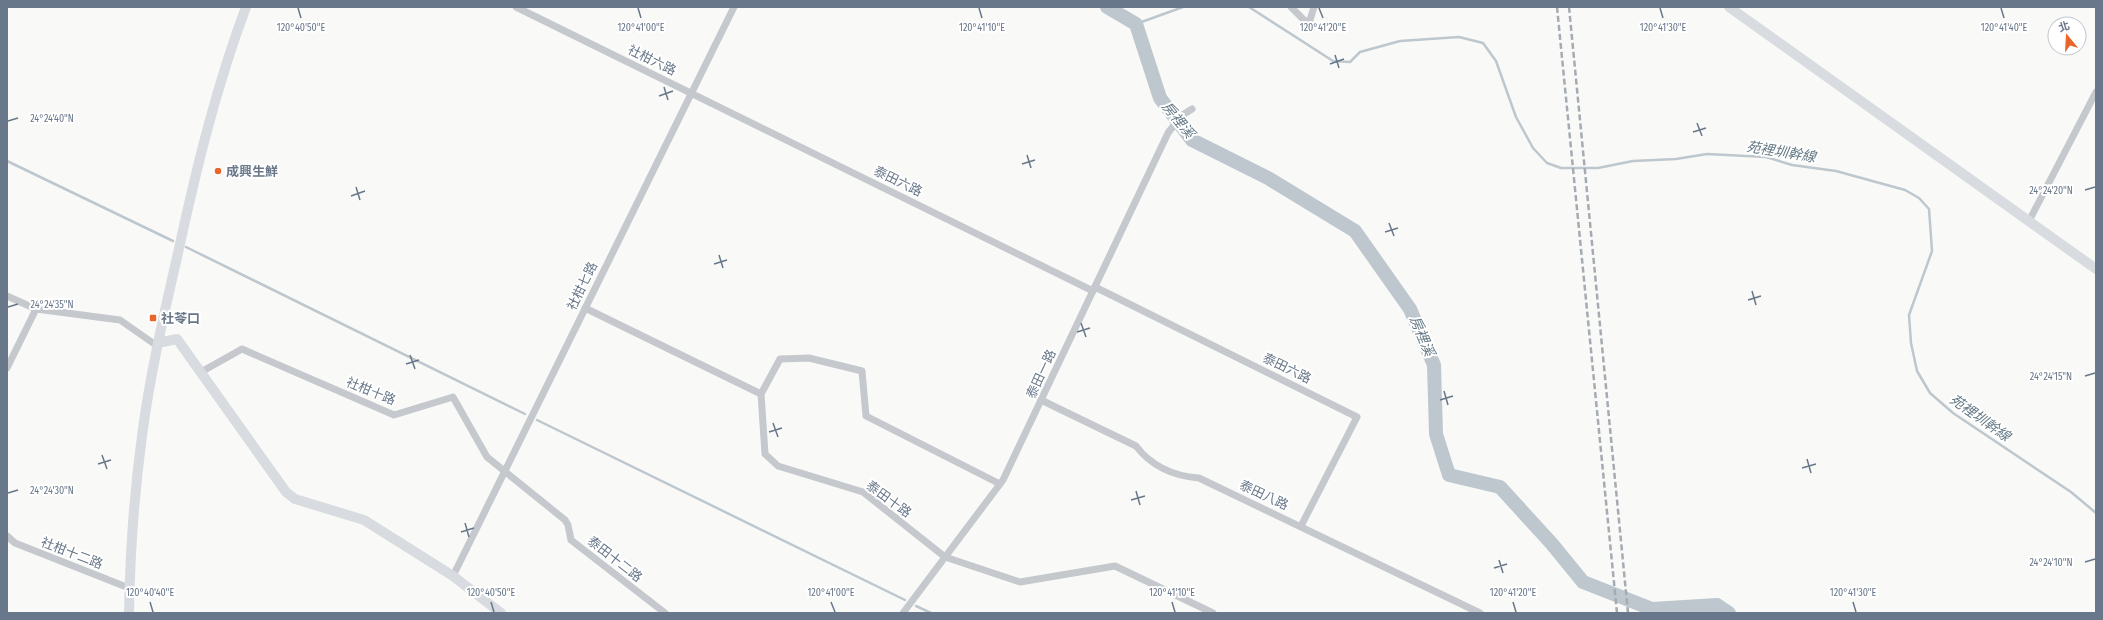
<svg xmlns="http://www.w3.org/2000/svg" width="2103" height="620" font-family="'Fira Sans Condensed','Noto Sans TC',sans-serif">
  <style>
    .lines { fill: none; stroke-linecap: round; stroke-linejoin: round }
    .stream { stroke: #bdc7cd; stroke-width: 2.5 }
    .river { stroke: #bdc7cd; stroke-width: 14 }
    .street { stroke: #c5c8cd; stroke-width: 7 }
    .secondary { stroke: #d8dce0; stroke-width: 10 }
    .rail { stroke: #a5abb2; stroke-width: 2.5; stroke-dasharray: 6 3; stroke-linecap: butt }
    .ticks { fill: none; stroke: #687789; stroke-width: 1.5 }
    .poi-dot { fill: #e96628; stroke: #fff; stroke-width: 1.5 }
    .labels { text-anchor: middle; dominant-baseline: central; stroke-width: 4; stroke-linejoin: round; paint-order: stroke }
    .street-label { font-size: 13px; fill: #687789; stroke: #fff }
    .poi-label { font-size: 13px; font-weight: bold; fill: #687789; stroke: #fff; text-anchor: start }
    .water-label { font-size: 14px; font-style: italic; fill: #637884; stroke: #fff }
    .ticks-label { font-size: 10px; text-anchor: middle; fill: #687789; stroke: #fff; stroke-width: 4; stroke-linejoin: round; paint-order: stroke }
  </style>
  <rect width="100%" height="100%" fill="#f9faf7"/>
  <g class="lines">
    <g class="stream">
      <polyline points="1249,7 1333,61 1350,62 1360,52 1400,41 1459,37 1483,43 1496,61 1516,117 1533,148 1547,163 1561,168 1598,168 1633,161 1676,159 1707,154 1766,157 1792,165 1836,171 1905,190 1919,198 1929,209 1932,251 1909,315 1911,343 1917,371 1930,393 1953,413 2071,492 2096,513"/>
      <polyline points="1136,24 1183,7"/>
      <polyline points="7,161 173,241"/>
      <polyline points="186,247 525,414"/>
      <polyline points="537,420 905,600"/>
      <polyline points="916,606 931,613"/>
    </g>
    <polyline class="river" points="1107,7 1136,24 1160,98 1192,140 1268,178 1355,231 1410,309 1434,365 1436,434 1449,475 1500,487 1552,544 1583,582 1652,609 1717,605 1729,613"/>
    <g class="street">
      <polyline points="516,7 1093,291"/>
      <polyline points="1291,7 1306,22 1310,20 1314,7"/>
      <polyline points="2029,221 2096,92"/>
      <polyline points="1095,287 1357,417 1301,526"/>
      <polyline points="7,296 36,309 120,320 153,343 158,343"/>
      <polyline points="585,308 761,394 765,454 778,466 863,492 945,557 1020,582 1115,566 1213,613"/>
      <polyline points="7,368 36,309"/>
      <polyline points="201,372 242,349 394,415 453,397 487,457 565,520 568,525 571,540 665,613"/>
      <polyline points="761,394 780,359 809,358 862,371 866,416 1000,484"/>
      <path d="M1041,400l95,46c16,21 37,30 63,32l281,135"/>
      <polyline points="7,536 15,543 129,588"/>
      <polyline points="453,576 734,7"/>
      <polyline points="903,613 1003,480 1168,133 1181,116 1192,109"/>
    </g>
    <g class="secondary">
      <polyline points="1729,7 2096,269"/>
      <polyline points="158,343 177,339 286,492 295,499 364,520 453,576 501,613"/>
      <path d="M129,613c1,-59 5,-118 13,-177 8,-62 22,-122 36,-183 18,-83 38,-166 68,-246"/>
    </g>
    <g class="rail">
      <polyline points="1557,7 1617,613"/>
      <polyline points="1569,7 1628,613"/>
    </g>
  </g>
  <path class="ticks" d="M298,8l3,10M638,8l3,10M979,8l3,10M1319,8l4,10M1660,8l3,10M2001,8l3,10M1335,55l4,13M1330,64l14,-5M664,87l4,13M659,96l14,-5M8,121l10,-3M1697,123l5,13M1693,132l13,-4M1027,155l4,13M1022,164l13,-4M356,187l4,13M2085,190l10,-3M351,196l14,-5M1389,223l5,13M1385,232l13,-4M719,255l4,13M714,264l13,-4M1752,291l4,14M1748,300l13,-4M8,307l10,-3M1081,323l5,14M1077,332l13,-4M410,355l5,14M406,364l13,-4M2085,376l10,-3M1444,391l4,14M1440,400l13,-4M773,423l5,14M769,432l13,-4M102,455l5,14M1807,459l4,14M98,464l13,-4M1802,468l14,-4M1136,491l4,14M8,493l10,-3M1131,500l14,-4M465,523l4,14M461,532l13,-4M1499,560l4,13M2085,562l10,-3M1494,568l13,-4M150,602l3,10M491,602l3,10M831,602l4,10M1172,602l3,10M1513,602l3,10M1853,602l3,10"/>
  <g class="poi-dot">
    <circle cx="218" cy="171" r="4"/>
    <rect x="149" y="314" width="8" height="8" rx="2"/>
  </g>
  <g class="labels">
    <g class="street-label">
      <text transform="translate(652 60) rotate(26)">社柑六路</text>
      <text transform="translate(898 181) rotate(26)">泰田六路</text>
      <text transform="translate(582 286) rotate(-64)">社柑七路</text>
      <text transform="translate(1287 368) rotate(26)">泰田六路</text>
      <text transform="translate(1041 374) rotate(-65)">泰田一路</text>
      <text transform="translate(371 391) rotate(22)">社柑十路</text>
      <text transform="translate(1264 495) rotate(25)">泰田八路</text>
      <text transform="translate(889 499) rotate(36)">泰田十路</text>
      <text transform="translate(72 553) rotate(21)">社柑十二路</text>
      <text transform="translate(615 559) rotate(38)">泰田十二路</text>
    </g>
    <g class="poi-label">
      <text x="226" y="171">成興生鮮</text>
      <text x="161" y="318">社苓口</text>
    </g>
    <g class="water-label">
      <text transform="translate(1178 120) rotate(51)">房裡溪</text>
      <text transform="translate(1781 152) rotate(9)">苑裡圳幹線</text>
      <text transform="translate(1422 336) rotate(67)">房裡溪</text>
      <text transform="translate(1980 418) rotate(35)">苑裡圳幹線</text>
    </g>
  </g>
  <g class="ticks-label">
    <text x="301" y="31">120°40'50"E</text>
    <text x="641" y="31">120°41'00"E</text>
    <text x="982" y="31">120°41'10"E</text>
    <text x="1323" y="31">120°41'20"E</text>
    <text x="1663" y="31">120°41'30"E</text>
    <text x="2004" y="31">120°41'40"E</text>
    <text x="52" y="122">24°24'40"N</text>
    <text x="2051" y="194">24°24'20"N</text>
    <text x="52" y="308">24°24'35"N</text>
    <text x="2051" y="380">24°24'15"N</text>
    <text x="52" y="494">24°24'30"N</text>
    <text x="2051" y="566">24°24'10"N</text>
    <text x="150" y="596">120°40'40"E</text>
    <text x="491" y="596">120°40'50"E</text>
    <text x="831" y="596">120°41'00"E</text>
    <text x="1172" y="596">120°41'10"E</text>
    <text x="1513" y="596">120°41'20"E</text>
    <text x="1853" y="596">120°41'30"E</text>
  </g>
  <rect width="2103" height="620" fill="none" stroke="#687789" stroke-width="16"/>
  <g transform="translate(2067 36) rotate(342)"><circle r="19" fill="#ffffff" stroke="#c3c9d0"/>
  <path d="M0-3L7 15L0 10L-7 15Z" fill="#e96628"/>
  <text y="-6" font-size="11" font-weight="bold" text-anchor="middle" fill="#687789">北</text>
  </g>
</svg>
